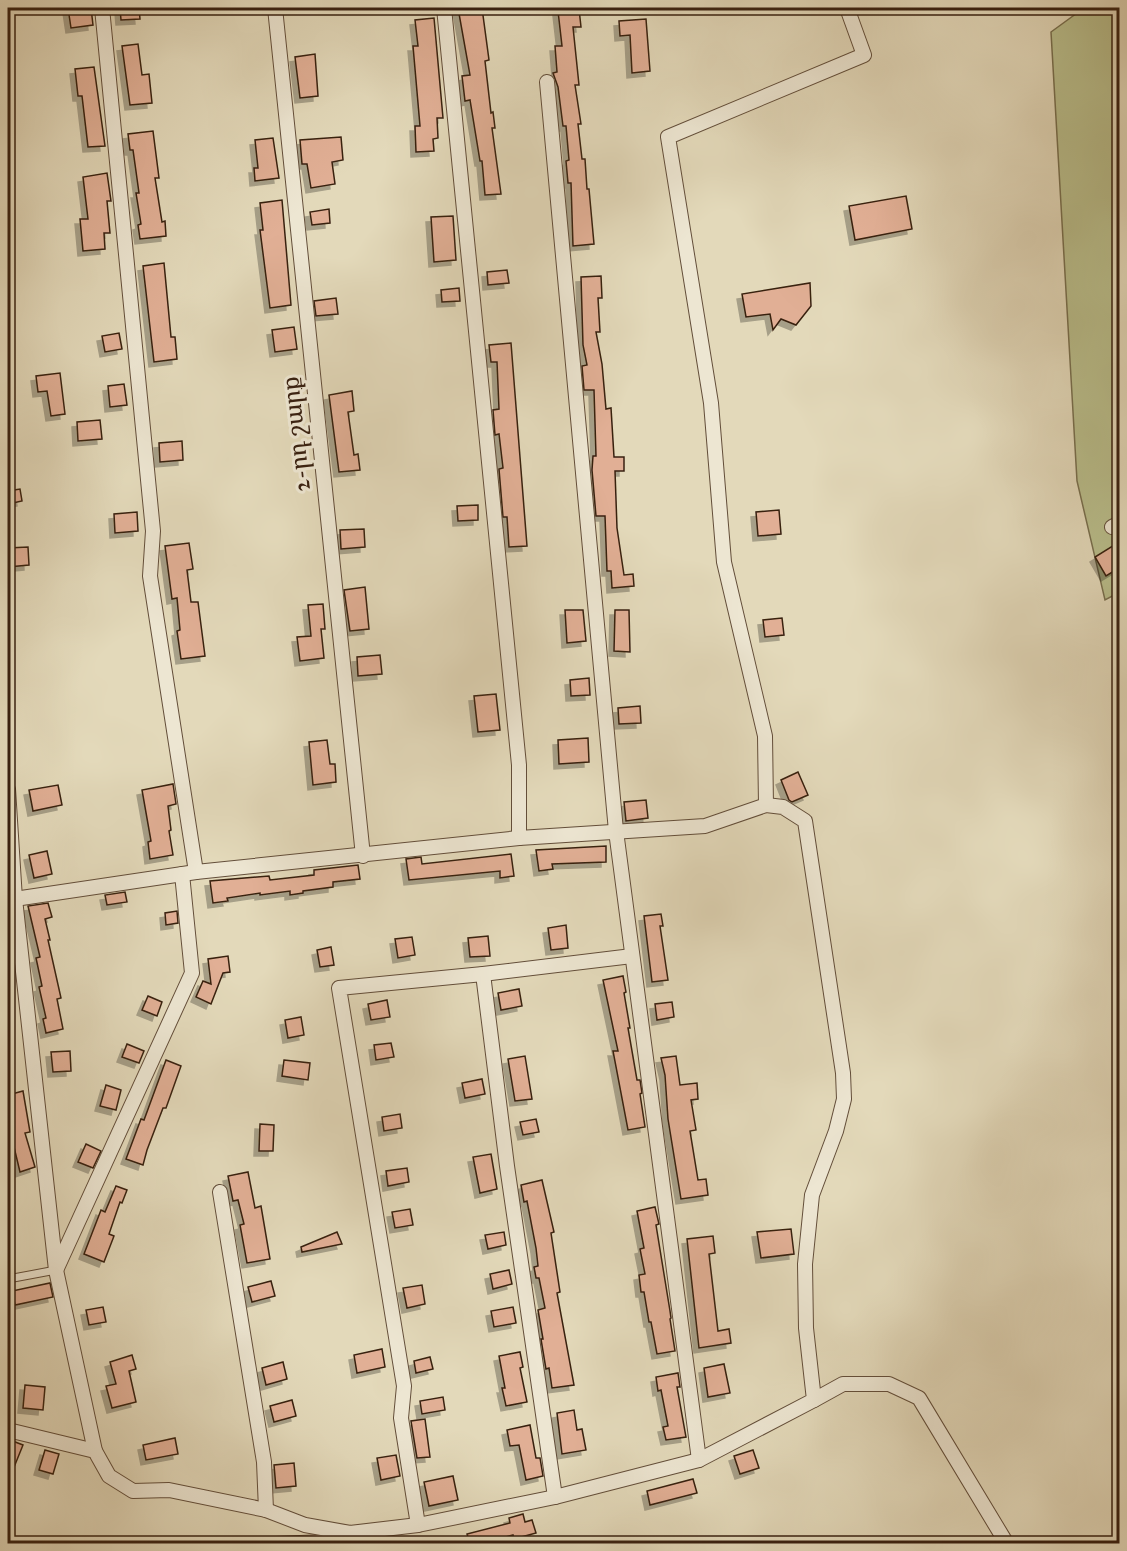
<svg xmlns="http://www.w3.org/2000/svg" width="1127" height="1551" font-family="'IM FELL Great Primer','Noto Serif Armenian',serif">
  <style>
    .green { fill: #b9be8c; stroke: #786f4e; stroke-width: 1.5 }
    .building { fill: #e1af95; stroke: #382010; stroke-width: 1.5; filter: url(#shadow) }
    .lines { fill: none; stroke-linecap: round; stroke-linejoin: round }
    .lane-casing { stroke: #634e3a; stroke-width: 9 }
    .street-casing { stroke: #634e3a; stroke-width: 16 }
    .lane { stroke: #ede6d2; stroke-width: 7 }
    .street { stroke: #ede6d2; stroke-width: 14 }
    .labels { text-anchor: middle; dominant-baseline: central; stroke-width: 6; stroke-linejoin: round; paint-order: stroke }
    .street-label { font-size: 24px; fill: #382010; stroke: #ede6d2 }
  </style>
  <defs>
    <filter id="shadow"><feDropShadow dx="-5" dy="5" stdDeviation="0" flood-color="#0004"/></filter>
  </defs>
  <rect width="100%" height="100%" fill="#e3d9ba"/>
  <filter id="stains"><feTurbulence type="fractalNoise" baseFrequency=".00333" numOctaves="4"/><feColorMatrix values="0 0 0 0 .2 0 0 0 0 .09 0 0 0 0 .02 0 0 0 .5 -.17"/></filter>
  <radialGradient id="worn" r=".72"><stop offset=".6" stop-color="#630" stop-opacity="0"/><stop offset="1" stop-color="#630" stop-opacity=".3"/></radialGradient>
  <polygon class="green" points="1084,8 1119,8 1120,592 1105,600 1077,481 1051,32"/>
  <g class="building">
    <polygon points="68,8 91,8 93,25 71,28"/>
    <polygon points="120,8 139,8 140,19 121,20"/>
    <polygon points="458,8 482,8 489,60 485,61 491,113 493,112 495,128 492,128 501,194 485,195 482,161 480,161 470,100 465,101 462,76 470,75"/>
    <polygon points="579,9 581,27 573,27 579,85 575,85 581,124 578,124 582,159 585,159 587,189 589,189 594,244 573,246 571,183 568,183 566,161 569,160 566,126 563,126 558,87 553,73 557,72 555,46 562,46 558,11"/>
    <polygon points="434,18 443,118 437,118 438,138 433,139 434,151 416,152 415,126 420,126 413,46 418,46 415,20"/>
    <polygon points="646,19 650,71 632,73 630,35 620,36 619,21"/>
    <polygon points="138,44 142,75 149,74 152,103 130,105 122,46"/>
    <polygon points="315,54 318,96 300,98 295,57"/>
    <polygon points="94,67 105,146 88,147 82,96 78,96 75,69"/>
    <polygon points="153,131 159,178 155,178 162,222 165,221 166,236 140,239 138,225 141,224 136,193 139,193 133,150 130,150 128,134"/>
    <polygon points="341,137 343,160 332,162 335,184 311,188 307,164 302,164 300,140"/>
    <polygon points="273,138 279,178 255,181 254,168 258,168 255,140"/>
    <polygon points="107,173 111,201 107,201 110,233 104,233 105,249 83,251 80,219 88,219 83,177"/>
    <polygon points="906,196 912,229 855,240 849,206"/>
    <polygon points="282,200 291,305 270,308 260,230 263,230 260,203"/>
    <polygon points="329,209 330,223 312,225 310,212"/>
    <polygon points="453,216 456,260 434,262 431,217"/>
    <polygon points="164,263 171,337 175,337 177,359 154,362 143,266"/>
    <polygon points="507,270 509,283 488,285 487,272"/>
    <polygon points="601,276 602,298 598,298 600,332 596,332 602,364 606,409 611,408 614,457 624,457 624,471 615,471 617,528 624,575 633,574 634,586 612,588 611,571 607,571 605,516 596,516 592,470 593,456 596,456 594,390 584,390 582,366 587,365 583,345 581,277"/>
    <polygon points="810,283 811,306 796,325 781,319 773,330 770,314 746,317 742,294"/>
    <polygon points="459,288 460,301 442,302 441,290"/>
    <polygon points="336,298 338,314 316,316 314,301"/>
    <polygon points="294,327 297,349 275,352 272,330"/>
    <polygon points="119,333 122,349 105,352 102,336"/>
    <polygon points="511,343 527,546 509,547 507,517 503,517 499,469 503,468 499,434 495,435 493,410 499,409 497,362 491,362 489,345"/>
    <polygon points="60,373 65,414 51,416 47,391 38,392 36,376"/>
    <polygon points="124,384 127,405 110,407 108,386"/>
    <polygon points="352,391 354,411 348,412 354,455 358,454 360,470 339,472 329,395"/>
    <polygon points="100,420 102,439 78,441 77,422"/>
    <polygon points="182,441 183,460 160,462 159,443"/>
    <polygon points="20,489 22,501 8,504 8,491"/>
    <polygon points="478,505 478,520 458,521 457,506"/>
    <polygon points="779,510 781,534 758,536 756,512"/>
    <polygon points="137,512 138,531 115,533 114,514"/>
    <polygon points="364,529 365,547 341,549 340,530"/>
    <polygon points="1119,542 1119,568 1106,576 1095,557"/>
    <polygon points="189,543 193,569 187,570 191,602 198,602 205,656 181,659 177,631 180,630 177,598 172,599 165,546"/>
    <polygon points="28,547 29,565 8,567 8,548"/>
    <polygon points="365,587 369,629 350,631 344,590"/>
    <polygon points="323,604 325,629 321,629 324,658 300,661 297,637 311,636 308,605"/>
    <polygon points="565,610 583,610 586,641 567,643"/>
    <polygon points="615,610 629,610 630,652 614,651"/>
    <polygon points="782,618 784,635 765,637 763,620"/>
    <polygon points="380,655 382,674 358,676 357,657"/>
    <polygon points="589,678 590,695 571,696 570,680"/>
    <polygon points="496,694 500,730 478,732 474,696"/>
    <polygon points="640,706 641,723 619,724 618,708"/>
    <polygon points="588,738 589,762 559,764 558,740"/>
    <polygon points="327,740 330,764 335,764 336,782 313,785 309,742"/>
    <polygon points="798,772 808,795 792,802 789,800 781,780"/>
    <polygon points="173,784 176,804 168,806 171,830 169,831 173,855 150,859 148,842 151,841 142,790"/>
    <polygon points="58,785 62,805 33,811 29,790"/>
    <polygon points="646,800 648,818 626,821 624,802"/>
    <polygon points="606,846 606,862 552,864 553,869 539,871 536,850"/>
    <polygon points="47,851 52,874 34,878 29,855"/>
    <polygon points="511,854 514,876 500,878 500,871 409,880 406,859 421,857 422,864"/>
    <polygon points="358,865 360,879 333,882 333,887 303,891 303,893 290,895 290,891 260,895 260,893 227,898 228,901 213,903 210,881 269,876 270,880 314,875 314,870"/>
    <polygon points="125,892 127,902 107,905 105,895"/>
    <polygon points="48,903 52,917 45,919 50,940 48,940 61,998 57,999 63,1029 46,1033 43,1019 46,1018 39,987 42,986 36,958 40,957 28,906"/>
    <polygon points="177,911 178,923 166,925 165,913"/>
    <polygon points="661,914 663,926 660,926 668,980 652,982 644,916"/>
    <polygon points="566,925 568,948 551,950 548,928"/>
    <polygon points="488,936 490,956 470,957 468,938"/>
    <polygon points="412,937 415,955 398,958 395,939"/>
    <polygon points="331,947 334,965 320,967 317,950"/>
    <polygon points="228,956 230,972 223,973 211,1004 196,997 203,981 211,984 208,959"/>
    <polygon points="623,976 626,992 624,993 630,1028 628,1028 637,1080 640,1080 642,1093 640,1094 645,1127 628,1130 613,1051 618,1051 603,980"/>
    <polygon points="519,989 522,1006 501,1010 498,993"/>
    <polygon points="148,996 162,1002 157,1016 142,1010"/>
    <polygon points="387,1000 390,1017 371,1020 368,1004"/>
    <polygon points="672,1002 674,1017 657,1020 655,1004"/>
    <polygon points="301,1017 304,1035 288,1038 285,1020"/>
    <polygon points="391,1043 394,1057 376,1060 374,1045"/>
    <polygon points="127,1044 144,1051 139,1063 122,1057"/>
    <polygon points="70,1051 71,1071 53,1072 51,1052"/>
    <polygon points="525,1056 532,1099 515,1101 508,1059"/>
    <polygon points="676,1056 680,1085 697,1083 698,1099 691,1100 696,1130 690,1131 698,1180 706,1179 708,1195 681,1199 668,1119 665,1075 661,1058"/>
    <polygon points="166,1060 181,1066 166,1108 163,1108 147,1150 143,1165 126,1159 141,1119 144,1120"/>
    <polygon points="284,1060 310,1063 308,1080 282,1076"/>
    <polygon points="482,1079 485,1094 465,1098 462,1083"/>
    <polygon points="106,1085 121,1090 116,1110 100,1106"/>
    <polygon points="23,1091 30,1132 25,1133 35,1167 20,1172 8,1122 14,1121 8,1095"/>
    <polygon points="400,1114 402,1128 384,1131 382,1117"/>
    <polygon points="536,1119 539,1132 523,1135 520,1122"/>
    <polygon points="260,1124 274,1125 273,1151 259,1151"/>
    <polygon points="86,1144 101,1151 93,1168 78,1162"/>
    <polygon points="491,1154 497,1189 480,1193 473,1157"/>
    <polygon points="407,1168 409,1182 388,1186 386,1171"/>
    <polygon points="248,1172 255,1208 261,1206 270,1259 247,1263 240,1225 244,1224 238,1200 233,1201 228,1176"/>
    <polygon points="542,1180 554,1232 551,1233 560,1292 557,1293 574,1385 552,1388 549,1368 546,1369 541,1339 543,1339 538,1310 545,1308 539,1278 536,1278 534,1267 538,1266 536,1248 527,1201 524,1202 521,1185"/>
    <polygon points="116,1186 127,1190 122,1203 120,1202 109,1234 114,1236 104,1262 84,1254 101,1210 105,1212"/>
    <polygon points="655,1207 659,1224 656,1225 670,1311 671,1318 670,1319 675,1351 657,1354 651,1322 649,1322 644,1292 641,1292 639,1275 645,1274 640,1249 644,1248 637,1211"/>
    <polygon points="410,1209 413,1225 395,1228 392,1212"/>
    <polygon points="791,1229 794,1254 761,1258 757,1232"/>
    <polygon points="337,1232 342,1244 302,1252 301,1247"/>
    <polygon points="504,1232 506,1245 488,1249 485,1235"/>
    <polygon points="713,1236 715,1253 709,1254 718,1331 729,1329 731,1343 699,1348 687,1239"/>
    <polygon points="509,1270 512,1284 493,1289 490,1274"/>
    <polygon points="271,1281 275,1296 252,1302 248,1287"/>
    <polygon points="50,1283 53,1297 15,1305 12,1291"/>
    <polygon points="422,1285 425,1304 407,1308 403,1288"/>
    <polygon points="103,1307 106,1322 89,1325 86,1310"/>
    <polygon points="513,1307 516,1323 494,1327 491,1311"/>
    <polygon points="382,1349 385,1367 357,1373 354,1355"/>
    <polygon points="520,1352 523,1367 520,1368 527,1402 506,1406 502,1388 505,1388 499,1356"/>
    <polygon points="132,1355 136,1369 129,1371 136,1402 112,1408 106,1386 116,1384 110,1362"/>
    <polygon points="430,1357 433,1369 416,1373 414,1361"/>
    <polygon points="283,1362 287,1379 266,1385 262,1368"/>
    <polygon points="724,1364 730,1393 708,1397 704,1368"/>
    <polygon points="678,1373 680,1387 677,1387 686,1437 666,1440 663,1427 668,1426 661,1390 658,1391 656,1377"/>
    <polygon points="25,1385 45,1387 43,1410 23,1408"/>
    <polygon points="443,1397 445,1410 422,1414 420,1401"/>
    <polygon points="292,1400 296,1416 274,1422 270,1406"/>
    <polygon points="574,1410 577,1430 582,1429 586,1450 562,1454 557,1413"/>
    <polygon points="425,1419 430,1457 417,1458 411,1421"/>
    <polygon points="530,1425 536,1458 540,1458 543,1476 526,1480 519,1445 510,1446 507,1430"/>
    <polygon points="175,1438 178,1454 146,1460 143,1445"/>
    <polygon points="10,1440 23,1445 8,1482 8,1447"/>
    <polygon points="45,1450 59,1454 53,1474 39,1470"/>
    <polygon points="753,1450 759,1468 740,1474 734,1456"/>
    <polygon points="396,1455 400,1476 381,1480 377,1458"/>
    <polygon points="294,1463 296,1486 276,1488 274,1465"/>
    <polygon points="453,1476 458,1500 429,1506 424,1482"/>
    <polygon points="693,1479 697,1493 650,1505 647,1491"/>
    <polygon points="523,1514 525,1522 532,1520 536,1533 514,1539 513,1535 480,1544 470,1544 467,1534 510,1523 509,1518"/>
  </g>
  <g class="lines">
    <g class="lane-casing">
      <polyline id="lane" points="8,1279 56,1270"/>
    </g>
    <g class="street-casing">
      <g id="street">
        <polyline points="102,8 153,531 150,576 196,872"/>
        <polyline points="275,8 363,856"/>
        <polyline points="444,8 519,765 519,838"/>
        <polyline points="547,82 616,831 699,1460"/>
        <polyline points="1112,527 1120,523"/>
        <polyline points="8,789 15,899 56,1270 95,1451"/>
        <polyline points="8,900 196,872 519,838 705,826 766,805 765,736 724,562 711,403 668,137 864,55 847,8"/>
        <polyline points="483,974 507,1166 555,1497"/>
        <polyline points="220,1192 264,1462 266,1510"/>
        <polyline points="57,1268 192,973 182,874"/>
        <polyline points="814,1400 843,1384 889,1384 919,1398 1007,1544"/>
        <polyline points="8,1430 95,1451 109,1476 133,1491 169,1490 266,1510 305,1525 350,1533 418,1525 555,1497 699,1460 814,1400 806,1328 805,1264 812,1195 836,1131 844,1099 843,1073 805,821 783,807 766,805"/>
        <polyline points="418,1525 401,1418 404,1386 339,988 483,974 632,956"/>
        <polyline points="276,1544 324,1542 348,1533"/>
      </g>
    </g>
    <use href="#lane" class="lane"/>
    <use href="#street" class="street"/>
  </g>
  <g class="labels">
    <g class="street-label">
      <text transform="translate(296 434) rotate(-96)">2-րդ շարք</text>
    </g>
  </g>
  <rect width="1127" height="1551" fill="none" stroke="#e3d9ba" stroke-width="30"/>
  <rect x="9" y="9" width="1109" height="1533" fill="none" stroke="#382010" stroke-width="3"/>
  <rect x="15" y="15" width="1097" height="1521" fill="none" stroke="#382010" stroke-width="1.5"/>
  <rect width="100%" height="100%" filter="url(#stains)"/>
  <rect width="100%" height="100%" fill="url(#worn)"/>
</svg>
